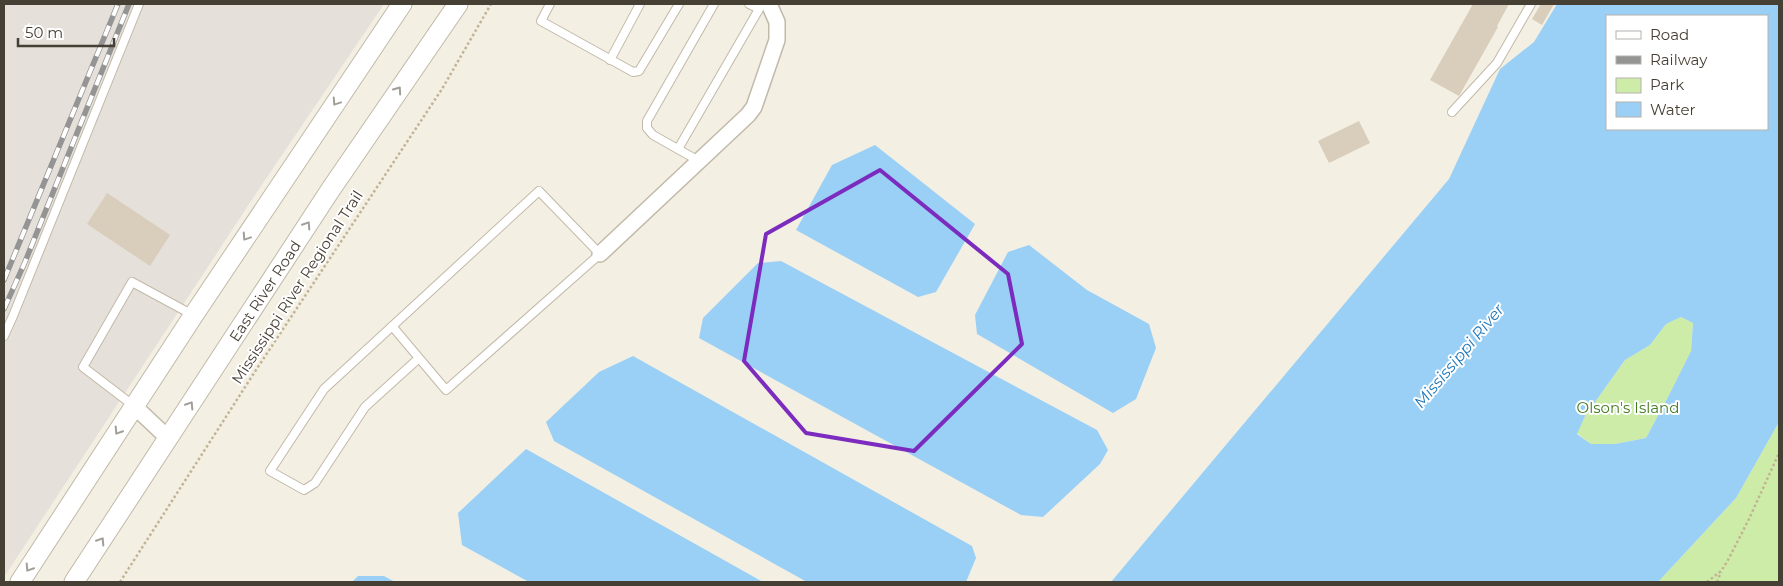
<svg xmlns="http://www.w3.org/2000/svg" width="1783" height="586" font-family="Montserrat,sans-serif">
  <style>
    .industrial { fill: #e5e0d9 }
    .green { fill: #cdeca8 }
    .water { fill: #9ad0f6; fill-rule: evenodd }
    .building { fill: #d9cdbb }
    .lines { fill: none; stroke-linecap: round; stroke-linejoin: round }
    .service-casing { stroke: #c2b9a8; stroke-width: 10 }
    .minor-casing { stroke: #c2b9a8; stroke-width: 18 }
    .tertiary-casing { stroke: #c2b9a8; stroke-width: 21 }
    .path { stroke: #c2b395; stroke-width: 2.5; stroke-dasharray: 2.5 2.5; stroke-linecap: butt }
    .service { stroke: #fff; stroke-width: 8 }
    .minor { stroke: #fff; stroke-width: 15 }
    .tertiary { stroke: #fff; stroke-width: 19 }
    .rail-casing { stroke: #949494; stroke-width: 5.5 }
    .rail { stroke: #fff; stroke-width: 4; stroke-dasharray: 11; stroke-linecap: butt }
    .oneway { stroke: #a29f99 }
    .marked { fill: none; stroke: #7b2cbf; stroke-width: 4; stroke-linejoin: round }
    .labels { text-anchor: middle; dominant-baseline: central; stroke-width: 4; stroke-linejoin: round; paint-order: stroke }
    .street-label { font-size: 15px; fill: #463f33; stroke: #fff }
    .park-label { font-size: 15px; fill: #437c22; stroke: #fff }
    .water-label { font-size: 16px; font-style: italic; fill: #247aba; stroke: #fff }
  </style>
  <rect width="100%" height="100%" fill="#f3efe3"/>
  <polygon class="industrial" points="4,4 384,4 259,189 4,577"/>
  <g class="green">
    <polygon points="1681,317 1693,323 1691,351 1669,395 1646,438 1615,444 1591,444 1577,433 1585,416 1625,360 1650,345 1666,324"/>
    <polygon points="1779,422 1779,582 1658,582 1736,498"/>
  </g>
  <g class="water">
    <path d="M1557,4h222v418l-43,76 -78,84h-547l338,-403 51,-110 34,-27zM1767,16v113h-160v-113zM1681,317l12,6 -2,28 -22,44 -23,43 -31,6h-24l-14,-10 8,-18 40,-56 25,-15 16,-21z"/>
    <polygon points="875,145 975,224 936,292 918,297 796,230 832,165"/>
    <polygon points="1029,245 1087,290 1149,324 1156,348 1136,399 1113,413 977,334 975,315 1008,252"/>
    <polygon points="781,261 1097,430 1108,450 1100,464 1043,517 1021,515 699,338 703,318 758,263"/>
    <polygon points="633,356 972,546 976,558 966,582 807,582 554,441 546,422 599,372"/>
    <polygon points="526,449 763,582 529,582 462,545 458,513"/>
    <polygon points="358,576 384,576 395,582 352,582"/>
  </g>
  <g class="building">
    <polygon points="1473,4 1509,4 1497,26 1498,27 1459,96 1430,80"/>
    <polygon points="1541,4 1554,4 1542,25 1532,19"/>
    <polygon points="1359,121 1370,143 1329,163 1318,141"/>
    <polygon points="107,193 170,235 150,266 87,224"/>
  </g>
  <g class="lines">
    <g class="service-casing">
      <g id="service">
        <polyline points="550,4 541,21 633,72 639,71 679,4"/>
        <polyline points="749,4 759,9"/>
        <polyline points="610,60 640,4"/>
        <polyline points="1452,112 1497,63 1531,4"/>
        <polyline points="678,149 762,4"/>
        <polyline points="699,161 653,135 647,128 647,121 714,4"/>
        <polyline points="392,326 446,390 600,254 539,191 324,389 270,471 304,490 315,483 365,407 419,358"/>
        <polyline points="4,336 13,316 139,4"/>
        <polyline points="134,406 83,367 132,282 193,315"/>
      </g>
    </g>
    <g class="minor-casing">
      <g id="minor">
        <polyline points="600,254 748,115 754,107 777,40 777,22 769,4"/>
        <polyline points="134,406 168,438"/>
      </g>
    </g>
    <g class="tertiary-casing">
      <g id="tertiary">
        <polyline points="20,582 193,316 402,4"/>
        <path id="s1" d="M74,582l257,-393 127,-185"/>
      </g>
    </g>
    <g class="path">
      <polyline points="120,582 256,370 442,89 491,4"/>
      <polyline points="1707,582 1721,571 1727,562 1749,519 1779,453"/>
      <polyline points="1717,582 1721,572"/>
    </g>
    <use href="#service" class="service"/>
    <use href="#minor" class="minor"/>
    <use href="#tertiary" class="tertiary"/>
    <g class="rail-casing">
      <g id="rail">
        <polyline points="4,280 118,4"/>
        <polyline points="4,309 25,262 129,4"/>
      </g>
    </g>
    <use href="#rail" class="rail"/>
  </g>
  <defs><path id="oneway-chevron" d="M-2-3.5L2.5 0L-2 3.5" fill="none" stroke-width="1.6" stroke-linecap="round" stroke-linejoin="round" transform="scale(1.25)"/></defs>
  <g class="oneway">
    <use href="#oneway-chevron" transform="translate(398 90) rotate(-55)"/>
    <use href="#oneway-chevron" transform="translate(336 102) rotate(124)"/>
    <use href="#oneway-chevron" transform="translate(307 225) rotate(-57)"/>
    <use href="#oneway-chevron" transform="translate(246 237) rotate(124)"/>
    <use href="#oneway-chevron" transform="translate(190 405) rotate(-57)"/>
    <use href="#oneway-chevron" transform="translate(118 431) rotate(123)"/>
    <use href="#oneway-chevron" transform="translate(101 541) rotate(-57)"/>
    <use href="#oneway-chevron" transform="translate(29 568) rotate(123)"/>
  </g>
  <path class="marked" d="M880,170l128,104 14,70 -108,107 -108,-18 -62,-72 22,-127z"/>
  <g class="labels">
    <g class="street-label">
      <text transform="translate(297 287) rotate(-57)">Mississippi River Regional Trail</text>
      <text stroke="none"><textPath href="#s1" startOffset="348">East River Road</textPath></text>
    </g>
    <g class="park-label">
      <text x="1628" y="407">Olson's Island</text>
    </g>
    <g class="water-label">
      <text transform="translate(1459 356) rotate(-50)">Mississippi River</text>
    </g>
  </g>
  <rect width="1783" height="586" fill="none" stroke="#463f33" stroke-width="10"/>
  <rect x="1606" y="15" width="162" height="115" fill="#ffffff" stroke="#b5b2ad"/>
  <rect x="1616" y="31" width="25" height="8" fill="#ffffff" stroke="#b5b2ad"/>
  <text x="1650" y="40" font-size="15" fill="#463f33">Road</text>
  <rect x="1616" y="56" width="25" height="8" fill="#949494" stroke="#b5b2ad"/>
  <text x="1650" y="65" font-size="15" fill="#463f33">Railway</text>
  <rect x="1616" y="78" width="25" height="15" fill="#cdeca8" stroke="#b5b2ad"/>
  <text x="1650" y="90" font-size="15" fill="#463f33">Park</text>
  <rect x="1616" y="102" width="25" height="15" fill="#9ad0f6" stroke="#b5b2ad"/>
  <text x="1650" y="115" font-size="15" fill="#463f33">Water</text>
  <path d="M18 38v8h96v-8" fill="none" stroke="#463f33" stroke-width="2.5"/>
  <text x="25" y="38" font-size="15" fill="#463f33" stroke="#ffffff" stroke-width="4" paint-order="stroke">50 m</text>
</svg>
